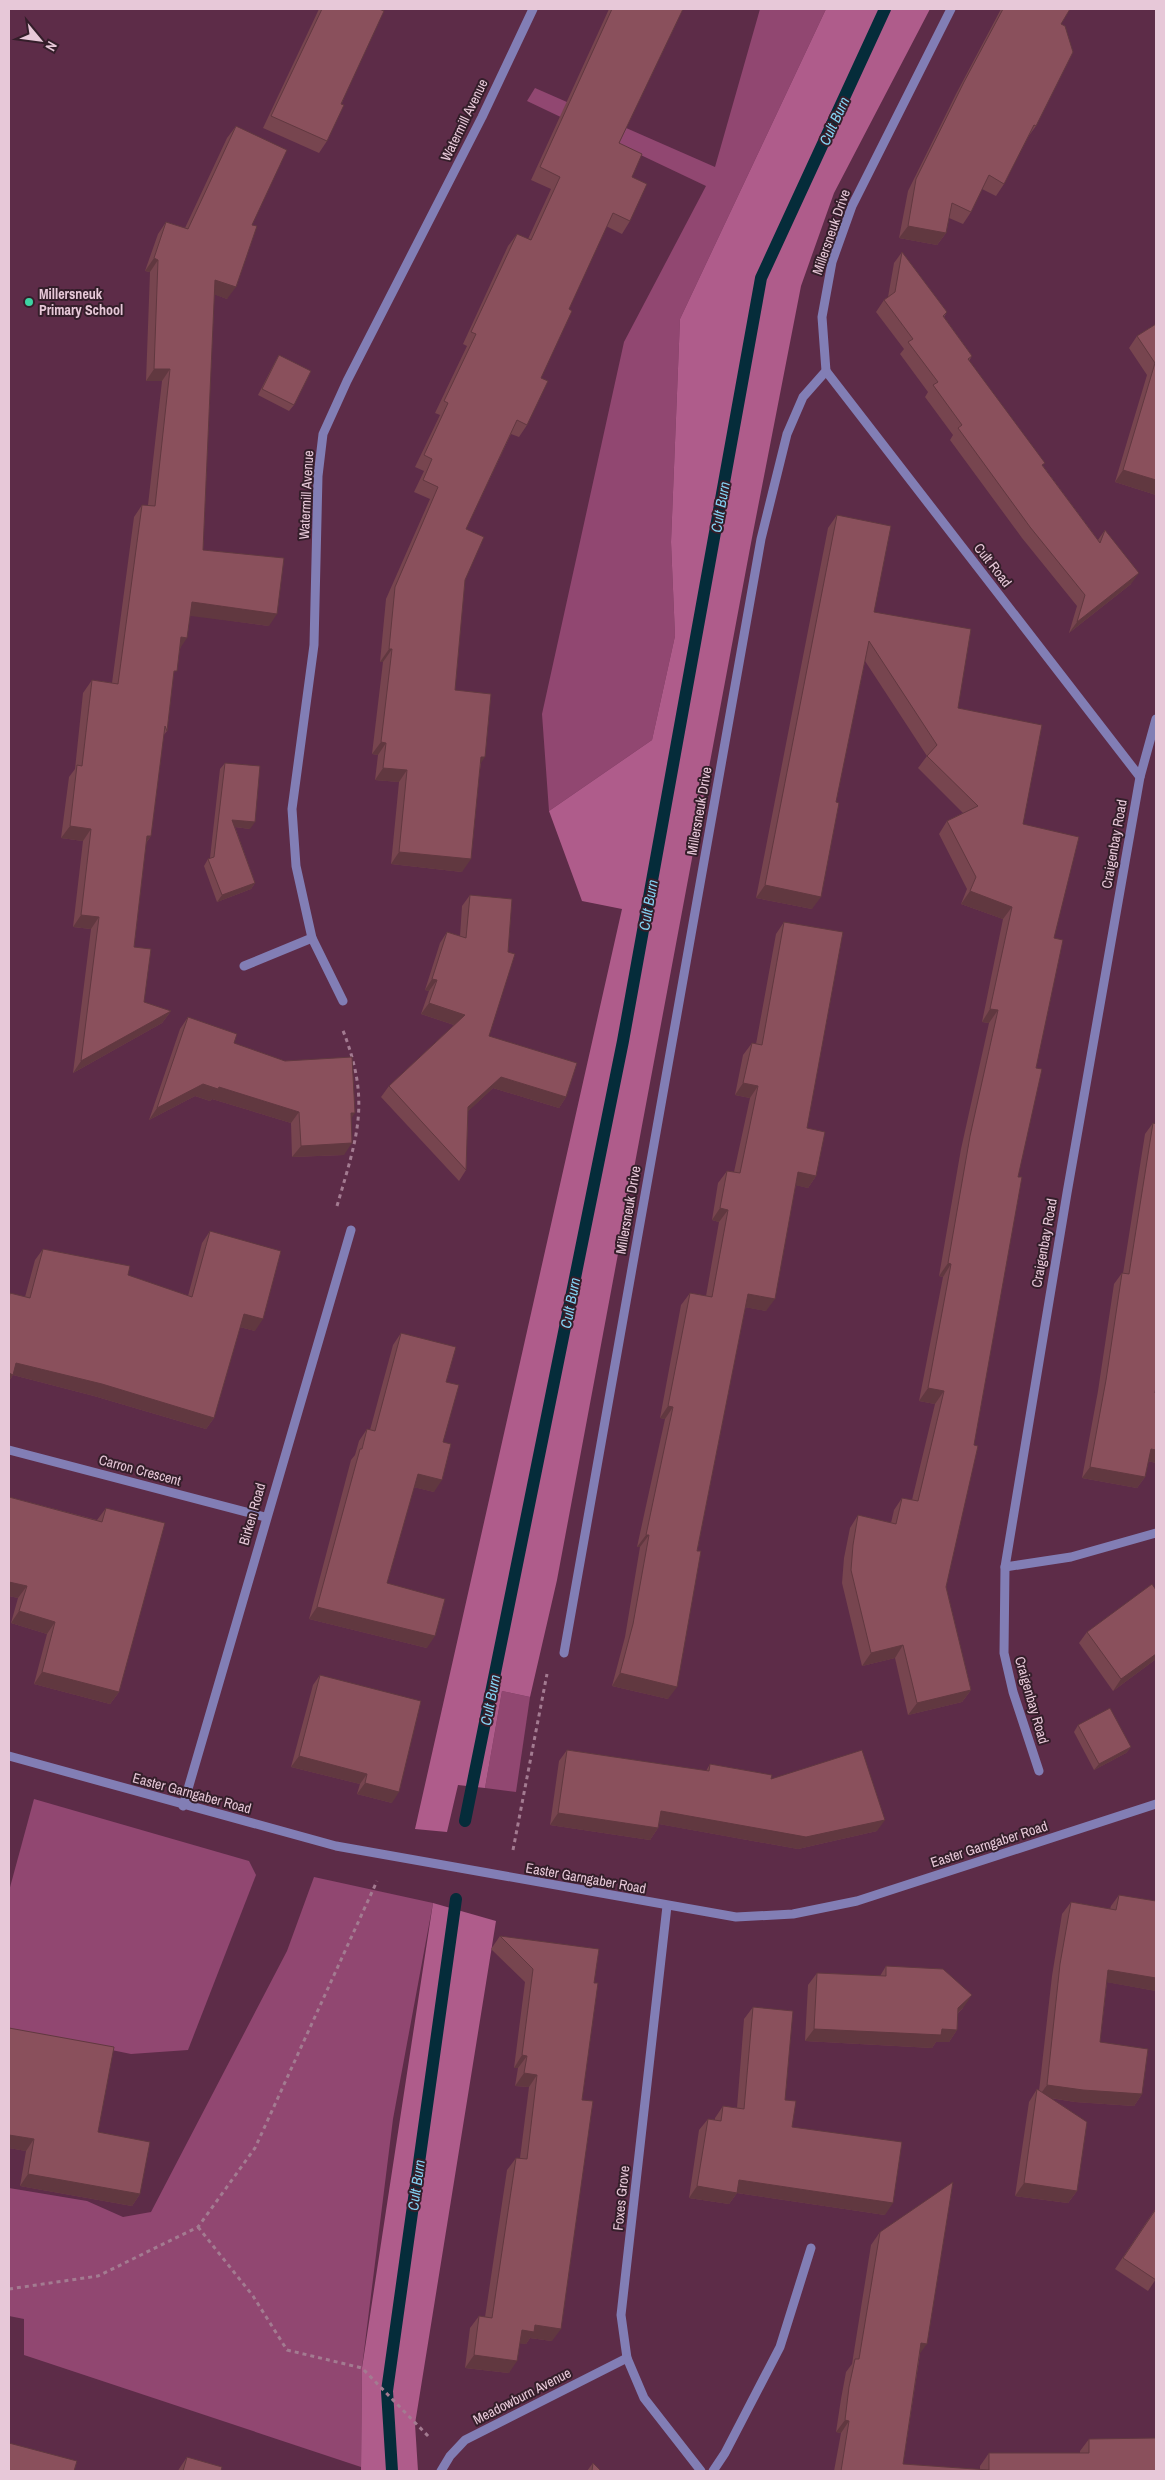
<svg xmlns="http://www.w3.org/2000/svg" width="1165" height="2480" font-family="'Archivo Narrow',sans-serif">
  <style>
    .green { fill: #914771 }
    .forest { fill: #af5c8b }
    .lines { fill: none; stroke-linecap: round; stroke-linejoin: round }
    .stream { stroke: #052c3a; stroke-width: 12 }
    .path { stroke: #a37b91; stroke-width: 3; stroke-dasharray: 4 4; stroke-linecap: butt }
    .minor { stroke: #827eb5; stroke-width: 9 }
    .wall { fill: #77454f }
    .shaded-wall { fill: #613840 }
    .building { fill: #8a505c; stroke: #613840 }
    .poi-dot { fill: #3dd4a3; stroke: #341e2a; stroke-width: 2 }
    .labels { text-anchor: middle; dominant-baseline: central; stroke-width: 4; stroke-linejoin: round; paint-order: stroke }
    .street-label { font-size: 14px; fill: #e7c8d8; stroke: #341e2a }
    .poi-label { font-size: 14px; font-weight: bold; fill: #e7c8d8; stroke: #341e2a; text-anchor: start }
    .water-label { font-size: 15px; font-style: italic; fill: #83d2f3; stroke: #341e2a }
  </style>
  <rect width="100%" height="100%" fill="#5d2c48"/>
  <g class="green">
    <polygon points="760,9 826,9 680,319 671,542 675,636 652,740 549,811 542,714 624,342 706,186 527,101 535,88 715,167"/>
    <polygon points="502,1691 530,1697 516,1792 485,1788"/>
    <polygon points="34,1799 249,1861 256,1875 188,2050 131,2054 9,2029 9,1891"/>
    <polygon points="314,1877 433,1903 393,2119 362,2367 361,2467 24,2355 24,2319 9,2316 9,2188 87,2201 123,2217 151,2212 287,1951"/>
  </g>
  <g class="forest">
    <polygon points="826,9 930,9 834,193 801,286 751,543 557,1580 530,1697 502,1691 485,1788 458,1785 447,1832 415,1829 622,909 582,901 549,811 652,740 675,636 671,542 680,319"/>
    <polygon points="433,1903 496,1921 415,2424 418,2471 361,2471 362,2368"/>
  </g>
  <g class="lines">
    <g class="stream">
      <polyline points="465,1821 623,1041 761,278 885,9"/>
      <polyline points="392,2471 387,2391 456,1899"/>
    </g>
    <g class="path">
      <path d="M337,1206c21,-72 34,-105 5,-178"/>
      <polyline points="513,1850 547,1674"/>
      <polyline points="198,2227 253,2296 287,2350 362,2368 429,2437"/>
      <polyline points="9,2289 98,2276 198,2227 255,2148 377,1881"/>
    </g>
    <g class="minor">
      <polyline points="826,371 1140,777"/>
      <polyline points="244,966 312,938"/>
      <polyline points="343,1001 312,938 296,866 292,809 314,645 318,476 323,434 347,381 482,117 533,9"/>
      <polyline points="9,1450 265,1517"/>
      <polyline points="1005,1567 1071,1557 1156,1533"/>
      <polyline points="564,1653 761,539 787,434 803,397 826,371 822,317 832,262 852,206 951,9"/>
      <polyline points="9,1756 336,1846 736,1917 793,1914 857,1901 1156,1804"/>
      <polyline points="1039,1771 1013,1692 1004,1653 1005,1567 1067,1193 1140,777 1156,719"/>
      <polyline points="183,1806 351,1230"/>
      <polyline points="667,1906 621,2315 627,2358 644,2398 701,2471"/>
      <polyline points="441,2471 450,2456 465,2440 627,2358"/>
      <polyline points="713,2471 725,2453 780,2347 811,2248"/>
    </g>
  </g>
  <g class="wall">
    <polygon points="319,9 379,9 327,141 319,153 263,128"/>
    <polygon points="609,9 683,9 619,143 632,177 630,221 622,234 606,226 569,309 541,378 527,425 519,437 511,434 466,529 465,580 455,690 481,764 462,872 391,864 399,782 375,780 378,755 372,754 383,662 380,662 386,599 430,499 414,492 424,471 415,467 440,415 435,413 467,346 463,344 508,246 517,234 528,239 551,189 531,180"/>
    <polygon points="1001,9 1070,9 1061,24 1036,126 1028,137 1004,184 996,196 982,189 971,212 963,224 949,218 946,233 937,245 899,238 908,191 956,94"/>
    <polygon points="236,126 252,225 227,299 214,294 203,550 269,626 190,615 180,649 173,677 167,731 163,736 151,836 146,843 134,947 144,1002 171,1011 162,1023 73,1073 91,929 73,927 83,841 61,838 69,777 75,769 83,693 92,680 112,683 134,517 142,505 148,505 162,381 146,381 150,272 145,271 158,234 166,222 185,228 227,138"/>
    <polygon points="902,252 947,312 944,317 972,356 969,361 1043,466 1098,540 1105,530 1131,584 1069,633 1077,606 1022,538 950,440 953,435 925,397 928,392 900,354 904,349 876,312 884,300 888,297 894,263"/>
    <polygon points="1156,324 1156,495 1115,482 1147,375 1129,348 1137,336"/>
    <polygon points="279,355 294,405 289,411 258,395 275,362"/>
    <polygon points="837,515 874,612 958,708 1023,824 1054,938 1036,1068 1018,1177 946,1587 971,1690 962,1702 908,1715 895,1658 862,1666 842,1583 844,1558 850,1528 858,1515 891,1523 894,1510 902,1498 912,1500 935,1404 919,1401 943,1277 939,1276 961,1149 989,1023 982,1022 1003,919 961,904 967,889 939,834 947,821 963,813 918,768 927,756 865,661 812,909 756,898 828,528"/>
    <polygon points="225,763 250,829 235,827 255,883 251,889 217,902 204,866 208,859 210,858 220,769"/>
    <polygon points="470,895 489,1036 566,1097 559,1108 493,1088 468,1111 466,1170 459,1181 381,1097 389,1086 454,1025 421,1014 429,991 425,990 440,943 447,932 460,936 462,906"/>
    <polygon points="784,922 807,1128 816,1176 808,1188 796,1185 766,1311 745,1307 668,1699 612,1686 625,1637 640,1547 637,1547 665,1419 660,1418 681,1305 690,1293 706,1296 719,1222 712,1220 718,1183 727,1171 734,1172 750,1098 735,1095 743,1055 752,1043 756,1044 776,934"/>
    <polygon points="188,1017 234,1043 351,1118 344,1155 292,1157 291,1123 212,1099 210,1101 195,1096 149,1120 180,1029"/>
    <polygon points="1153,1123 1156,1463 1148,1461 1145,1477 1137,1488 1082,1478 1098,1391 1114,1284 1122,1273 1123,1273 1145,1134"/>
    <polygon points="210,1231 255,1331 240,1327 214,1418 206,1429 94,1396 13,1375 9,1381 9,1295 10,1293 25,1297 35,1260 43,1249 128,1275 188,1296 202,1243"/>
    <polygon points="401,1333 446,1382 443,1442 434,1492 414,1487 387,1583 427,1648 309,1619 351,1460 355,1455 359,1441 367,1429 370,1430 393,1345"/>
    <polygon points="9,1497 97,1520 106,1508 119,1692 110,1704 34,1684 47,1634 11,1623 18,1598 9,1596"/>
    <polygon points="1087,1632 1156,1659 1113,1691 1079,1643"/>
    <polygon points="320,1675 392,1803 357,1794 360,1784 291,1767 313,1685"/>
    <polygon points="1078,1725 1131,1747 1126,1753 1094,1770 1074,1732"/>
    <polygon points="567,1750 706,1771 710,1764 771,1779 877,1831 798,1849 659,1824 658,1828 650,1840 550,1825 559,1761"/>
    <polygon points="1119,1895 1156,1991 1107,1982 1100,2042 1142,2094 1134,2106 1075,2102 1050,2098 1077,2191 1068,2203 1015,2196 1029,2102 1037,2089 1039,2091 1052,1976 1062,1914 1071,1902 1110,1909 1111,1906"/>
    <polygon points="500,1936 594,1983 582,2100 552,2341 530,2338 526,2344 520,2343 509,2373 465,2368 470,2328 479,2316 485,2317 507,2170 516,2158 520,2158 529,2087 515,2086 518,2068 514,2068 525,1982 491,1949"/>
    <polygon points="886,1966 963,2008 958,2013 957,2030 949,2042 936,2042 932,2048 805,2041 808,1985 817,1973 880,1976"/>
    <polygon points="753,2007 785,2100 792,2127 885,2215 737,2193 729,2204 689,2198 699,2130 708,2119 715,2120 715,2118 723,2106 737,2108 744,2019"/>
    <polygon points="9,2028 98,2132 140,2194 132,2206 20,2186 26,2151 9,2148"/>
    <polygon points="1156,2208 1156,2279 1148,2291 1115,2269"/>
    <polygon points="880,2232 920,2354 903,2464 980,2470 980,2466 989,2453 1080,2453 1080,2451 1089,2439 1156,2471 834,2471 841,2433 836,2432 841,2399 846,2372 852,2364 871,2245"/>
    <polygon points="187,2457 221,2471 178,2471 179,2469"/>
    <polygon points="593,2463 601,2471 587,2471"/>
  </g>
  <g class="shaded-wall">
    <polygon points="908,226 946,233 937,245 899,238"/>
    <polygon points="154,258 158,260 150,272 145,271"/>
    <polygon points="215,280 236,287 227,299 207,292"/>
    <polygon points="154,369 170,369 162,381 146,381"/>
    <polygon points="1123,470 1156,480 1156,495 1115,482"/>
    <polygon points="1139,573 1131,584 1069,633 1077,622"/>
    <polygon points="192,602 277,614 269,626 183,615"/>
    <polygon points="181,637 187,638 179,650"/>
    <polygon points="389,649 392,649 383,662 380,662"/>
    <polygon points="381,742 386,743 378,755 372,754"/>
    <polygon points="481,757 485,757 477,769"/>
    <polygon points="383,768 407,770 399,782 375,780"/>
    <polygon points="232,820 255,822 250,829 228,826"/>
    <polygon points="70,826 91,829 83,841 61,838"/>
    <polygon points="147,836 151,836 142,848"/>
    <polygon points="399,852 471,859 462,872 391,864"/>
    <polygon points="255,883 251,889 217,902 222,895"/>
    <polygon points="765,885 821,897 812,909 756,898"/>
    <polygon points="970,891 1012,907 1003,919 961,904"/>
    <polygon points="81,915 99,917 91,929 73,927"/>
    <polygon points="432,979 437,980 429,991 425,990"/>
    <polygon points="429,1003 465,1015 457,1026 421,1014"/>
    <polygon points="990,1009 998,1010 989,1023 982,1022"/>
    <polygon points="171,1011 162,1023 73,1073 81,1061"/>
    <polygon points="501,1077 566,1097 559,1108 493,1088 461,1118 468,1107"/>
    <polygon points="743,1083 758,1086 750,1098 735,1095"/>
    <polygon points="203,1084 219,1087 299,1112 291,1123 212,1099 210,1101 195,1096 149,1120 157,1108"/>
    <polygon points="351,1113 355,1113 347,1125"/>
    <polygon points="352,1143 344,1155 292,1157 301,1146"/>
    <polygon points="798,1172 816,1176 808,1188 790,1184"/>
    <polygon points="720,1208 728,1210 719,1222 712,1220"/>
    <polygon points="948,1263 951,1264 943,1277 939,1276"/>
    <polygon points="748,1294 775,1299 766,1311 739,1306"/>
    <polygon points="244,1314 263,1319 255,1331 236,1326"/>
    <polygon points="16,1363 102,1384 214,1418 206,1429 94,1396 13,1375 9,1381 9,1373"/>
    <polygon points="928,1388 944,1391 935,1404 919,1401"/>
    <polygon points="668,1406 673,1407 665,1419 660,1418"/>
    <polygon points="1151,1449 1156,1450 1156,1463 1143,1460"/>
    <polygon points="1090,1467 1145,1477 1137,1488 1082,1478"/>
    <polygon points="418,1474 442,1480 434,1492 409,1486"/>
    <polygon points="646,1535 649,1535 640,1547 637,1547"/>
    <polygon points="9,1582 27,1586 18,1598 9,1596"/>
    <polygon points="317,1607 435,1636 427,1648 309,1619"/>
    <polygon points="19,1611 55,1622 47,1634 11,1623"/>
    <polygon points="903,1645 895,1658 862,1666 871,1653"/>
    <polygon points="1156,1654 1156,1659 1113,1691 1121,1679"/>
    <polygon points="42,1672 119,1692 110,1704 34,1684"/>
    <polygon points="620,1673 677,1687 668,1699 612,1686"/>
    <polygon points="971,1690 962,1702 908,1715 917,1703"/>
    <polygon points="1131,1747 1126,1753 1094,1770 1099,1764"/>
    <polygon points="299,1756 367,1774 360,1784 291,1767"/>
    <polygon points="365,1783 399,1792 392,1803 357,1794"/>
    <polygon points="661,1811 885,1820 877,1831 798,1849 653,1823"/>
    <polygon points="558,1813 658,1828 650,1840 550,1825"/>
    <polygon points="1108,1970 1156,1978 1156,1991 1100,1981"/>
    <polygon points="972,1995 963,2008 949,2020 958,2008"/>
    <polygon points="814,2029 942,2029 957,2030 949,2042 936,2042 932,2048 805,2041"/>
    <polygon points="522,2055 527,2056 518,2068 514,2068"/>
    <polygon points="524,2073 537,2075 529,2087 515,2086"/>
    <polygon points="1047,2085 1142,2094 1134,2106 1075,2102 1039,2096"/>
    <polygon points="9,2135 34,2139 26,2151 9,2148"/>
    <polygon points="28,2174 140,2194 132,2206 20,2186"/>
    <polygon points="739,2180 893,2203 885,2215 737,2193 729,2204 689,2198 697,2186"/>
    <polygon points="1024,2183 1077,2191 1068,2203 1015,2196"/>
    <polygon points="535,2325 561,2329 552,2341 530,2338 526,2344 513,2343 522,2330"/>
    <polygon points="921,2343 927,2344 918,2356"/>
    <polygon points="474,2355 517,2361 509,2373 465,2368"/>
    <polygon points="845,2420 849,2421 841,2433 836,2432"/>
  </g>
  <g class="building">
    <polygon points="322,9 379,9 384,11 341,104 344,105 327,141 271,116"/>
    <polygon points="612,9 683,9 619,143 642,154 632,177 647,184 630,221 613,213 569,309 572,311 541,378 548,381 527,425 517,420 466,529 484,537 465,580 455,690 491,694 485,757 481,757 471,859 399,852 407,770 383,768 386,743 381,742 392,649 389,649 395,587 438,487 423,480 432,459 424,455 448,403 444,401 476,334 471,332 517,234 531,240 560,177 540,167"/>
    <polygon points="1003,9 1070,9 1061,24 1065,26 1073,52 1036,126 1034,125 1004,184 989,175 971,212 952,203 946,233 908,226 916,179 964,82"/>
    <polygon points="236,126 287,150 252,225 257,226 236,287 215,280 203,550 284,558 277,614 192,602 187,638 181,637 177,671 174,671 167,731 165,726 151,836 147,836 134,947 151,949 144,1002 171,1011 81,1061 99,917 81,915 91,829 70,826 77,765 82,766 92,680 118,684 142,505 155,506 170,369 154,369 158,260 154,258 166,222 188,229"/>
    <polygon points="902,252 947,312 943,316 972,356 968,359 1045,463 1042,465 1100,543 1105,530 1139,573 1077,622 1085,595 1030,527 958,428 962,425 933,385 938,382 908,342 913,339 884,300 895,292"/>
    <polygon points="1156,324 1156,480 1123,470 1155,363 1137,336"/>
    <polygon points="279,355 311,371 294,405 262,389"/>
    <polygon points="837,515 891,526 874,612 971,629 958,708 1042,725 1023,824 1079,837 1054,938 1063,940 1036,1068 1042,1069 1018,1177 1022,1177 974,1445 978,1446 946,1587 971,1690 917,1703 903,1645 871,1653 851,1570 853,1545 858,1515 896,1524 902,1498 918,1501 944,1391 928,1388 951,1264 948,1263 970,1136 998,1010 990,1009 1012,907 970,891 976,877 947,821 978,806 927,756 937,745 869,641 836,802 839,803 821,897 765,885"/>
    <polygon points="225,763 260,766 255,822 232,820 255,883 222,895 208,859 214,857"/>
    <polygon points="470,895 512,899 508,952 515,954 489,1036 577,1063 566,1097 501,1077 468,1107 466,1170 389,1086 465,1015 429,1003 437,980 432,979 447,932 466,938"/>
    <polygon points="784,922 843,932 807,1128 825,1132 816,1176 798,1172 775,1299 748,1294 697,1551 701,1551 677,1687 620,1673 633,1624 649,1535 646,1535 673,1407 668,1406 690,1293 712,1297 728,1210 720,1208 727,1171 740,1173 758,1086 743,1083 752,1043 762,1045"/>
    <polygon points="188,1017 237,1034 234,1043 285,1061 352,1057 355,1113 351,1113 352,1143 301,1146 299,1112 219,1087 218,1089 203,1084 157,1108"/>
    <polygon points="1153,1123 1156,1124 1156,1386 1155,1393 1156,1393 1156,1450 1151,1449 1145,1477 1090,1467 1106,1380 1122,1273 1129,1274"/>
    <polygon points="210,1231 281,1251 263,1319 244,1314 214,1418 102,1384 16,1363 13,1375 9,1373 9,1299 10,1293 30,1298 43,1249 130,1266 128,1275 192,1297"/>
    <polygon points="401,1333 456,1347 446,1382 459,1385 443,1442 451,1444 442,1480 418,1474 387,1583 445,1599 435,1636 317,1607 360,1449 362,1449 367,1429 375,1431"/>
    <polygon points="9,1497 102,1522 106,1508 165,1523 119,1692 42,1672 55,1622 19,1611 27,1586 9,1582"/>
    <polygon points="1152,1584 1156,1590 1156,1654 1121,1679 1087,1632"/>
    <polygon points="320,1675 421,1701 399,1792 365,1783 367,1774 299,1756"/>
    <polygon points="1110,1708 1131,1747 1099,1764 1078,1725"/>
    <polygon points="567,1750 709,1771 710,1764 772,1775 771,1779 862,1750 885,1820 806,1837 661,1811 658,1828 558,1813"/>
    <polygon points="1119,1895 1156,1901 1156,1978 1108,1970 1100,2042 1148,2049 1142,2094 1083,2090 1047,2085 1060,1964 1071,1902 1116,1910"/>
    <polygon points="500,1936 599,1949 594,1983 598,1983 582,2100 593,2101 561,2329 535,2325 534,2332 522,2330 517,2361 474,2355 479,2316 492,2318 516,2158 527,2159 537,2075 524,2073 527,2056 522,2055 533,1969"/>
    <polygon points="886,1966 943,1969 972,1995 958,2008 957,2030 942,2029 941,2035 814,2029 817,1973 886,1976"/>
    <polygon points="753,2007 793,2011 785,2100 796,2101 792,2127 902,2142 893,2203 739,2180 737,2193 697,2186 708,2119 721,2121 723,2106 744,2109"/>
    <polygon points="9,2028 114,2047 98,2132 150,2142 140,2194 28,2174 34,2139 9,2135"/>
    <polygon points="1037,2089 1087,2122 1077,2191 1024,2183"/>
    <polygon points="953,2182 927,2344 921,2343 903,2464 989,2470 989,2453 1089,2453 1089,2439 1156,2438 1156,2471 841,2471 849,2421 845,2420 849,2387 855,2359 859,2359 880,2232"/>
    <polygon points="1156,2209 1156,2280 1123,2258"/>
    <polygon points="9,2443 77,2461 74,2471 9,2471"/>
    <polygon points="187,2457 222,2467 221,2471 183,2471"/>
    <polygon points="593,2463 601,2471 592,2471"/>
  </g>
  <circle class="poi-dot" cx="29" cy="302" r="5"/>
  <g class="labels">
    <g class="street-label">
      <text transform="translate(464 120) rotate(-64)">Watermill Avenue</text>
      <text transform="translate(831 232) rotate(-71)">Millersneuk Drive</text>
      <text transform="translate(306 495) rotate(-87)">Watermill Avenue</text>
      <text transform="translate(993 565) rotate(52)">Cult Road</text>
      <text transform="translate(699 811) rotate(-80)">Millersneuk Drive</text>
      <text transform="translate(1114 844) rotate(-80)">Craigenbay Road</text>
      <text transform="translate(628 1210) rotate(-80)">Millersneuk Drive</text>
      <text transform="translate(1044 1243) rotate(-80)">Craigenbay Road</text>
      <text transform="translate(140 1470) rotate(15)">Carron Crescent</text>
      <text transform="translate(252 1514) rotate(-74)">Birken Road</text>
      <text transform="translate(1032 1700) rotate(74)">Craigenbay Road</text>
      <text transform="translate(192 1793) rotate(15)">Easter Garngaber Road</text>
      <text transform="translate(989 1844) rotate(-18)">Easter Garngaber Road</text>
      <text transform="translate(586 1878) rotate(10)">Easter Garngaber Road</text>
      <text transform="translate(621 2198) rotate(-84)">Foxes Grove</text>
      <text transform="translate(522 2396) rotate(-27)">Meadowburn Avenue</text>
    </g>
    <g class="poi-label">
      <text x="39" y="294">Millersneuk<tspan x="39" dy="16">Primary School</tspan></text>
    </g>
    <g class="water-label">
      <text transform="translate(834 121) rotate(-65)">Cult Burn</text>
      <text transform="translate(720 507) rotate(-80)">Cult Burn</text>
      <text transform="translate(648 905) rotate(-80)">Cult Burn</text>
      <text transform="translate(570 1303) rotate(-79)">Cult Burn</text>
      <text transform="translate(490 1700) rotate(-79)">Cult Burn</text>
      <text transform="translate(416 2185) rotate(-82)">Cult Burn</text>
    </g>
  </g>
  <rect width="1165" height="2480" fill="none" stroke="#e7c8d8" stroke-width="20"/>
  <g transform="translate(40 40) rotate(119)" stroke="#341e2a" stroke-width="4" paint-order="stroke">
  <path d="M0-4L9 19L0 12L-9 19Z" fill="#e7c8d8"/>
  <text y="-8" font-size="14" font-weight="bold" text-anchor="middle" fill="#e7c8d8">N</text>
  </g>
</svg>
